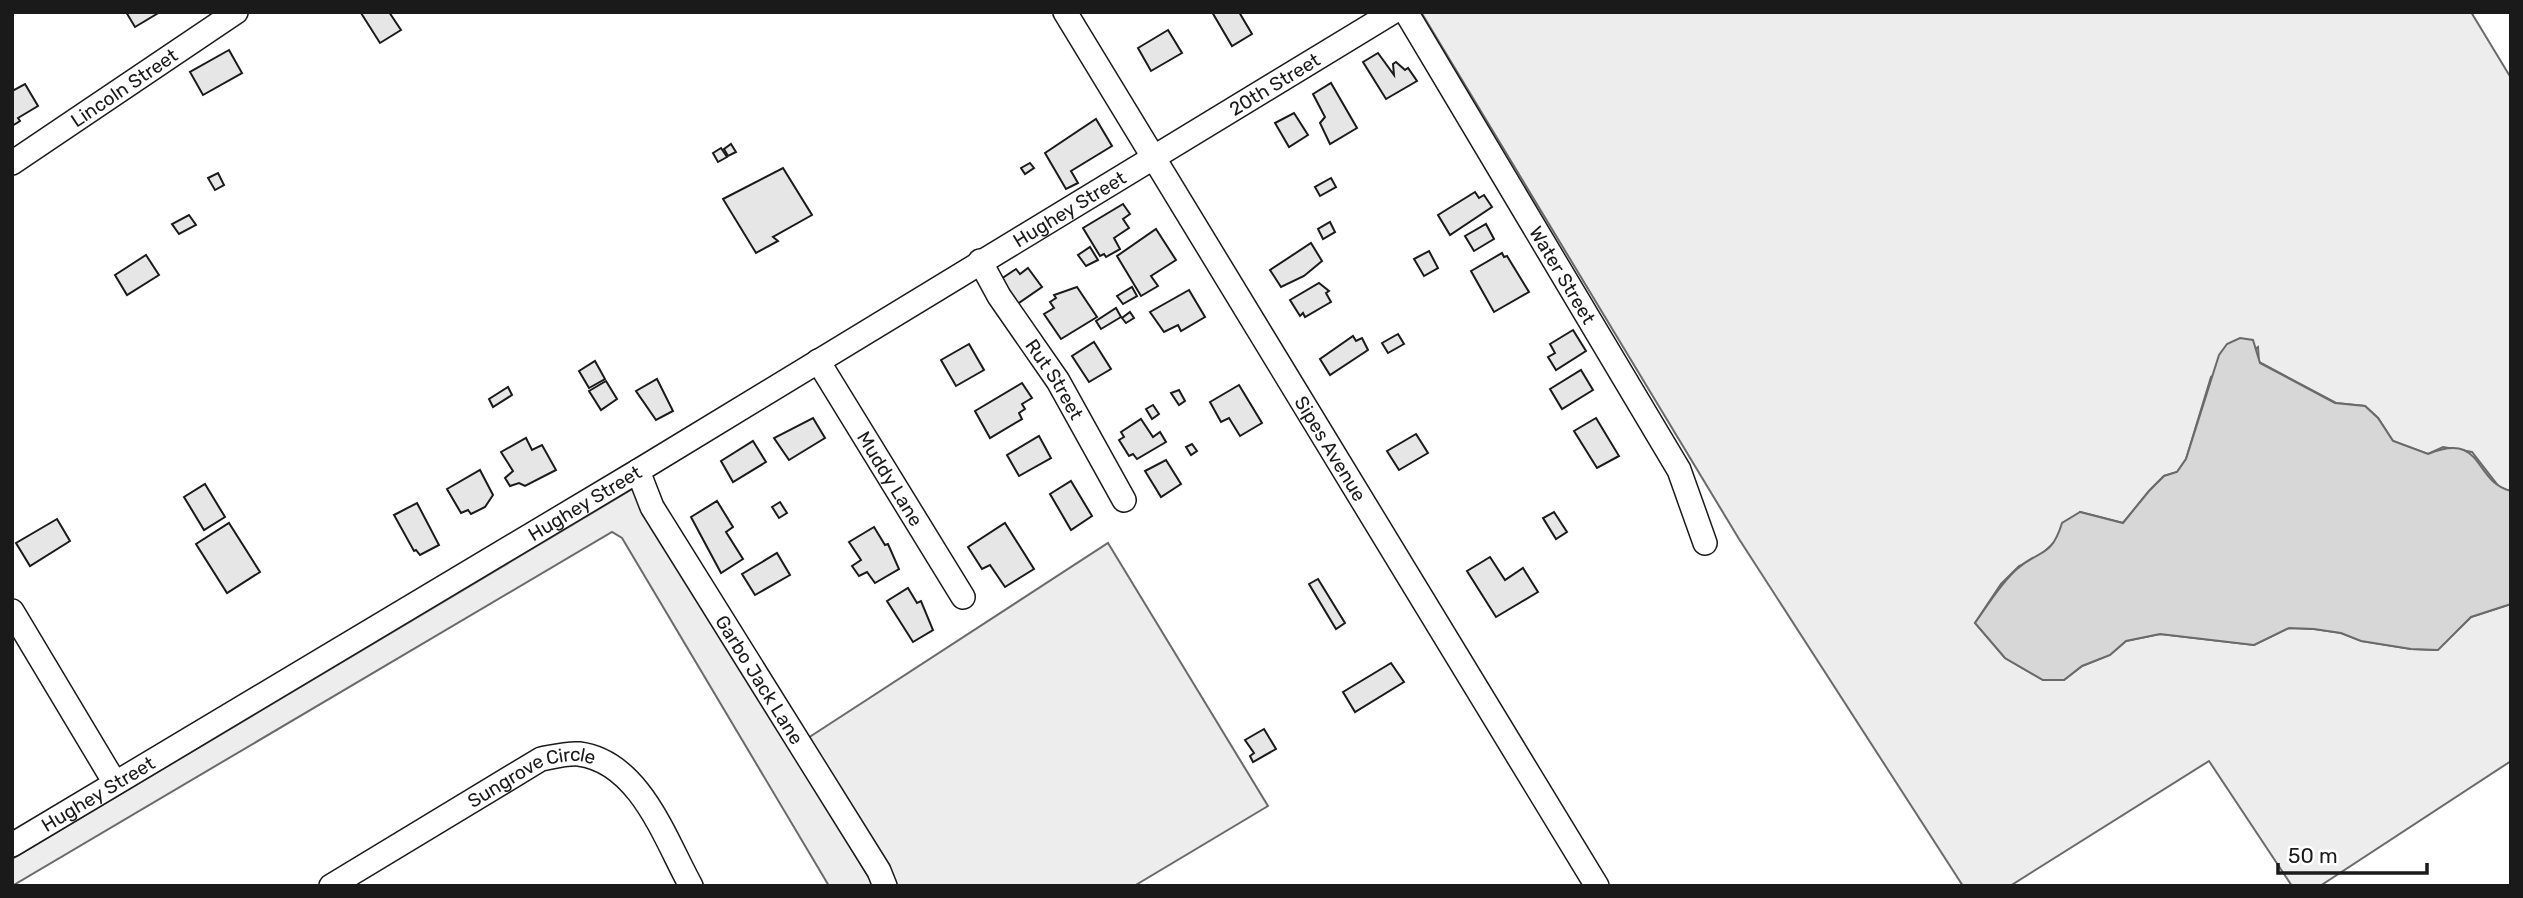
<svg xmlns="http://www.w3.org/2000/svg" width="2523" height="898" font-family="Rubik,sans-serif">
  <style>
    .green { fill: #ededed; stroke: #6a6a6a; stroke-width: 2 }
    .water { fill: #d7d7d7; stroke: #6a6a6a; stroke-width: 2 }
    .building { fill: #e6e6e6; stroke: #1a1a1a; stroke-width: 2 }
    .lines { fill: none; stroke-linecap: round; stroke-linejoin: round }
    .minor-casing { stroke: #1a1a1a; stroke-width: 26 }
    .minor { stroke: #fff; stroke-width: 23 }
    .labels { text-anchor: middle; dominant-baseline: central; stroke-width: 5; stroke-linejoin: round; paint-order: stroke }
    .street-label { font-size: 19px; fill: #1a1a1a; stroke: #fff }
  </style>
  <rect width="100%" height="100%" fill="#fff"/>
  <g class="green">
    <polygon points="1421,12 2471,12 2511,78 2511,491 2500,488 2472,452 2443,447 2428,454 2393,441 2378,418 2365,406 2336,403 2259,362 2258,347 2211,377 2186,459 2177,472 2164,476 2149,491 2123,523 2080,512 2056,541 2036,559 2019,566 2001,584 1975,623 2005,658 2043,680 2064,680 2082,666 2110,655 2126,641 2160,634 2254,645 2289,628 2314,629 2341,633 2362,641 2411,649 2437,650 2471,617 2511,604 2511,761 2320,886 2292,886 2209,761 2010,886 1963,886 1739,539"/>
    <polygon points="634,488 874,886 829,886 622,538 612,532 12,886 12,859"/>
    <polygon points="1108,543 1268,806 1134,886 896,886 888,865 808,738"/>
  </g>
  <path class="water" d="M2240,338l13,2 7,23 75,40 30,3 13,12 15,23 35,13c57,-23 44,27 83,37v113l-40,13 -33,33 -27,-1 -50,-8 -20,-8 -27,-4 -25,-1 -35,17 -94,-11 -34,7 -16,14 -28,11 -18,14h-21l-38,-22 -30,-35c13,-18 25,-39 42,-54 22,-20 34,-10 45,-46l18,-11 43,11 26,-32 15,-15 13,-4 9,-13 33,-104 8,-11z"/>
  <g class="building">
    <polygon points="126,12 160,12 135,27"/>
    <polygon points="389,12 401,30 380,43 361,13"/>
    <polygon points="1212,12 1239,12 1252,34 1232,46"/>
    <polygon points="1168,30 1182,53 1151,71 1138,48"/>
    <polygon points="229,50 242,73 203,95 190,72"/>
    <polygon points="1378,53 1394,75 1393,64 1396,62 1405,70 1408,68 1417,81 1386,99 1363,62"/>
    <polygon points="1331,83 1357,128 1330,144 1320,123 1325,117 1313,94"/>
    <polygon points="25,84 38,106 18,118 20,121 12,126 12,91"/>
    <polygon points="1294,113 1308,135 1289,147 1275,123"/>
    <polygon points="1096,119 1112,146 1071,171 1078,183 1066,189 1045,153"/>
    <polygon points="731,144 736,152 728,156 724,149"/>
    <polygon points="721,148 727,157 718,162 713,153"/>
    <polygon points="1030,163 1034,168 1025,174 1021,168"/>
    <polygon points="783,168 812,215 773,237 778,241 756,253 723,199"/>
    <polygon points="218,173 224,185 215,190 208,178"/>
    <polygon points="1331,178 1336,187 1320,196 1315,187"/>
    <polygon points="1475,192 1479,198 1484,195 1492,207 1450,235 1438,215"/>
    <polygon points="1123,204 1130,214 1123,219 1129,228 1114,238 1120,249 1106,257 1104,254 1100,256 1083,228"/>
    <polygon points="189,215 196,225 179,234 172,224"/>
    <polygon points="1330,222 1335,232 1323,239 1318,229"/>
    <polygon points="1486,224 1494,239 1474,251 1465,236"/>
    <polygon points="1156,229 1176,260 1151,276 1158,286 1141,296 1117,256"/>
    <polygon points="1311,243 1322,261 1304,276 1281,287 1270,270"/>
    <polygon points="1090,247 1098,260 1086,266 1078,255"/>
    <polygon points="1429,251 1438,268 1424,276 1414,259"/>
    <polygon points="1502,253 1504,257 1507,256 1529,292 1494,312 1471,271"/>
    <polygon points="146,255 159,275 127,295 115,275"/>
    <polygon points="1028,268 1042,287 1016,305 998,281 1016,269 1020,274"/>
    <polygon points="1319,283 1329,291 1326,293 1331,302 1305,317 1303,313 1300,316 1290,300"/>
    <polygon points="1077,287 1097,317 1061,339 1044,314 1054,308 1050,302 1056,298 1054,295"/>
    <polygon points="1132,287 1137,296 1123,304 1117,296"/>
    <polygon points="1189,290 1205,317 1181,331 1178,325 1164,332 1150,312"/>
    <polygon points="1116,308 1121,317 1101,329 1096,321"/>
    <polygon points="1130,312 1134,318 1126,323 1122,318"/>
    <polygon points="1573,330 1586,351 1556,370 1548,357 1555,353 1550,344"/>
    <polygon points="1398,334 1404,344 1388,353 1382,343"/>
    <polygon points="1353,336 1356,341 1362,338 1368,350 1330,375 1320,359"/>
    <polygon points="1094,342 1111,369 1089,382 1072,356"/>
    <polygon points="969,344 984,370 956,386 941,360"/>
    <polygon points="595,361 605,379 589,388 579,371"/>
    <polygon points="1581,370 1593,390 1562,409 1550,389"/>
    <polygon points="657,379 673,411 656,420 636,391"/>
    <polygon points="606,381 617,399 601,410 589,391"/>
    <polygon points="1022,383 1032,398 1022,404 1025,409 1019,413 1022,419 990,438 975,411"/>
    <polygon points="1239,385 1262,423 1240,436 1229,418 1221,422 1210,402"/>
    <polygon points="508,387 512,395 493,407 489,399"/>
    <polygon points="1179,390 1185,401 1179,405 1171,393"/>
    <polygon points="1153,405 1159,414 1152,419 1146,409"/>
    <polygon points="813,418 825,438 789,460 774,438"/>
    <polygon points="1596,418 1619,456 1597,468 1574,431"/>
    <polygon points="1141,419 1153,437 1160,432 1166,442 1137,459 1133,454 1129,456 1119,440 1124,437 1121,432"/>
    <polygon points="1416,434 1428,453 1399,470 1387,451"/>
    <polygon points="1039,436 1051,458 1019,476 1007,455"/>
    <polygon points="526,438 532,450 542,445 556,470 525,486 519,483 510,486 505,478 513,471 501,452"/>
    <polygon points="753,441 766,462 733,482 721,461"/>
    <polygon points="1192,444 1197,451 1191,455 1186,447"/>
    <polygon points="1166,460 1181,484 1161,497 1145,471"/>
    <polygon points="480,470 493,495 485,507 471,514 468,510 461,513 447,489"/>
    <polygon points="1071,481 1092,516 1071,530 1050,494"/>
    <polygon points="205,484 225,517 204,530 184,497"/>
    <polygon points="717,501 733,527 726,532 743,559 721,573 691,517"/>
    <polygon points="780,502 787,513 779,518 772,507"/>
    <polygon points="417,503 439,545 420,555 416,550 414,551 394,515"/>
    <polygon points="1554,512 1567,532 1556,539 1543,518"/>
    <polygon points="57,519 70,541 30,566 16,543"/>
    <polygon points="229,523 260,572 227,593 196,544"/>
    <polygon points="1005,523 1034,569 1005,587 990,565 982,569 968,547"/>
    <polygon points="874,527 885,545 888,544 899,569 875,583 867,572 859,576 852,566 861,560 849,542"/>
    <polygon points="777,553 790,575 755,595 742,574"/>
    <polygon points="1490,557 1505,580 1523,568 1538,592 1496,617 1467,571"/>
    <polygon points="1318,579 1345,623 1336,629 1309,584"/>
    <polygon points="908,588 917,603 921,601 933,630 913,642 887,601"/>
    <polygon points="1391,663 1404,682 1355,712 1343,692"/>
    <polygon points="1264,729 1276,749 1253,762 1250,756 1254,753 1245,740"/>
  </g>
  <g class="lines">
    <g class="minor-casing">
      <g id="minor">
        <path id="s1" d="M1065,12l532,874"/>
        <path id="s2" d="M1406,12l273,458 26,73"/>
        <path id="s3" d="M12,163l224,-151"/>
        <path id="s4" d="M980,261l19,35 59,85 66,119"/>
        <path id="s5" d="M818,361l145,236"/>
        <path id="s6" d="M638,471l14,36 227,364 6,15"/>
        <polyline points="12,611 115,783"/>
        <path id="s7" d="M12,845l626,-374 755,-459"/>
        <path id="s8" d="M331,886l210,-127c11,-2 26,-6 38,-5 61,8 86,85 112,132"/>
      </g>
    </g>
    <use href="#minor" class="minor"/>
  </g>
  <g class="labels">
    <g class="street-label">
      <text stroke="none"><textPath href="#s7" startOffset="1474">20th Street</textPath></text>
      <text stroke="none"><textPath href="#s3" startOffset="135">Lincoln Street</textPath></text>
      <text stroke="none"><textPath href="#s7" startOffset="1234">Hughey Street</textPath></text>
      <text stroke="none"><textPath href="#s2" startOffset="306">Water Street</textPath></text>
      <text stroke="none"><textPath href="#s4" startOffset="140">Rut Street</textPath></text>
      <text stroke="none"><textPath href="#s1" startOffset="511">Sipes Avenue</textPath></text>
      <text stroke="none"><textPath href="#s5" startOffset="138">Muddy Lane</textPath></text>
      <text stroke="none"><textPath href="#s7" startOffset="667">Hughey Street</textPath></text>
      <text stroke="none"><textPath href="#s6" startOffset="242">Garbo Jack Lane</textPath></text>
      <text stroke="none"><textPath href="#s8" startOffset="231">Sungrove Circle</textPath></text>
      <text stroke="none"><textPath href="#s7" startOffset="100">Hughey Street</textPath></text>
    </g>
  </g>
  <rect width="2523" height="898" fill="none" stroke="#1a1a1a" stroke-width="28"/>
  <path d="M2278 863v10h149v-10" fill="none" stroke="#1a1a1a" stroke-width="3.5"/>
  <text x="2288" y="863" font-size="21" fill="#1a1a1a" stroke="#ffffff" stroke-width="5" paint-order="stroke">50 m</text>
</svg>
